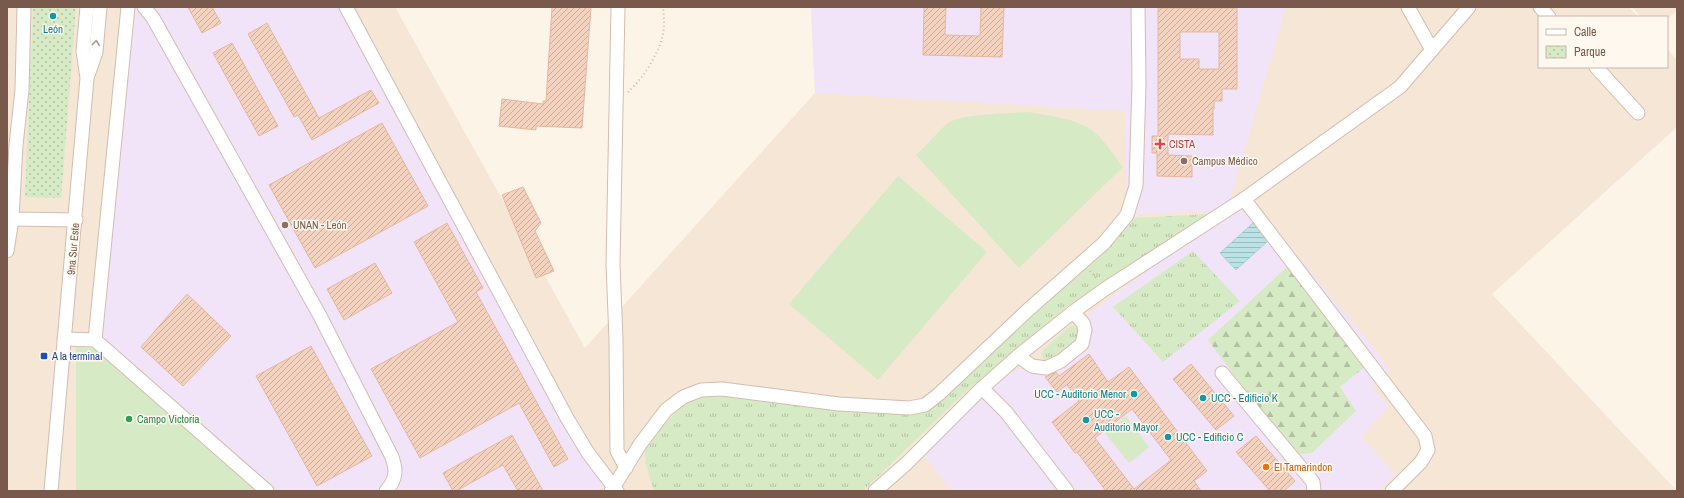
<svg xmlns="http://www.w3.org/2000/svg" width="1684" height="498" font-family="'Archivo Narrow',sans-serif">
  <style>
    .residential { fill: #f5e6d6 }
    .education { fill: #f1e4f9 }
    .grass { fill: url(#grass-tufts) }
    .forest { fill: url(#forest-firs) }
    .park { fill: url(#park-dots) }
    .garden { fill: #d6ebc5 }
    .water { fill: url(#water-rules); stroke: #a1d3d9 }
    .building { fill: url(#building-hatch); stroke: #e6b79f; fill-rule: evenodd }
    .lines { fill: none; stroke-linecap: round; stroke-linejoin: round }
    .minor-casing { stroke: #d2bdaf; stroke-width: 15 }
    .path { stroke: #d8b5a1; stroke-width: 2; stroke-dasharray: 1 3; stroke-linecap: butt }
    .minor { stroke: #fff; stroke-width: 13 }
    .oneway { stroke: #ae9b93 }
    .culture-dot { fill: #0f9aa8; stroke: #fff8ee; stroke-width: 1.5 }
    .health-dot { fill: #e0444e; stroke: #fff8ee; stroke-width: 1.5 }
    .education-dot { fill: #8d6e63; stroke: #fff8ee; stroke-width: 1.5 }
    .transit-dot { fill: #1a4fb4; stroke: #fff8ee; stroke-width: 1.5 }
    .leisure-dot { fill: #2e9e5b; stroke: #fff8ee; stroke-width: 1.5 }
    .food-dot { fill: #e8710a; stroke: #fff8ee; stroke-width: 1.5 }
    .labels { text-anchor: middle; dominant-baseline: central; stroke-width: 3; stroke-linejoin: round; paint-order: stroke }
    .culture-label { font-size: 11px; fill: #0d838f; stroke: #fff8ee; text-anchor: start }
    .health-label { font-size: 11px; fill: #be3a42; stroke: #fff8ee; text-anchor: start }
    .education-label { font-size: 11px; fill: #785e54; stroke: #fff8ee; text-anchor: start }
    .street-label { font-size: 11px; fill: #78594b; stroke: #fff8ee }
    .transit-label { font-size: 11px; fill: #164399; stroke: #fff8ee; text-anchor: start }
    .leisure-label { font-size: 11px; fill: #27864d; stroke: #fff8ee; text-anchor: start }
    .food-label { font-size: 11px; fill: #c56008; stroke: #fff8ee; text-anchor: start }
  </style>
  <defs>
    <pattern id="grass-tufts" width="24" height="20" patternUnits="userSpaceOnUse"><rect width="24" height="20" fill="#d6ebc5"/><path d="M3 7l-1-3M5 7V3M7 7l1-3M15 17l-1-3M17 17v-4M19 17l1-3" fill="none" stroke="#b2c1a2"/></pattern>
    <pattern id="forest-firs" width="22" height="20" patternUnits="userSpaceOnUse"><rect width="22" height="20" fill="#d6ebc5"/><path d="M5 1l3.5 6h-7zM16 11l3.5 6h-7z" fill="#b2c1a2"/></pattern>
    <pattern id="park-dots" width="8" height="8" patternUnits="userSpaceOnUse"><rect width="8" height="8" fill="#d6ebc5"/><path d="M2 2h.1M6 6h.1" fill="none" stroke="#b2c1a2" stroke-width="1.8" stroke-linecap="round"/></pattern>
    <pattern id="water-rules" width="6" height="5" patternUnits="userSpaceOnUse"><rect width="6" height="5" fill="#bbe2e7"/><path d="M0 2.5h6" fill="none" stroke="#9dbabd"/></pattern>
    <pattern id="building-hatch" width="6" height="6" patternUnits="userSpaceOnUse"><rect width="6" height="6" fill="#f3d2bf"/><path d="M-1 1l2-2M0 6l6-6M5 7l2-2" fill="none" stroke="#caad9d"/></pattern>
  </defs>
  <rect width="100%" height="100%" fill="#fdf4e8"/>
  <g class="residential">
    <polygon points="7,7 395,7 585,348 815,93 811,7 1629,7 1638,17 1539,17 1539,67 1667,67 1667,49 1677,60 1677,127 1492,294 1677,491 7,491"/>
    <polygon points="1632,7 1677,7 1677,10 1667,20 1667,17 1641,17"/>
  </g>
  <g class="education">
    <polygon points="128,7 346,7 608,479 598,491 267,491 95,340"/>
    <polygon points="811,7 1286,7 1227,210 1127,215 1125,111 815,93"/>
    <polygon points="1244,199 1283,238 1378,353 1389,370 1371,386 1389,406 1361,437 1395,474 1379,491 953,491 923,455 993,386 1018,368 1040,374 1066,363 1082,351 1091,336 1086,316"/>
  </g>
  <g class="grass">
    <polygon points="1210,214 1117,279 1066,307 964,393 863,491 654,491 645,462 645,447 686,400 707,395 868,412 912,414 941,402 1010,333 1132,218"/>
    <polygon points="1193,251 1240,301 1163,362 1113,307"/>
    <polygon points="1070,326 1077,327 1080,332 1080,339 1054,361 1048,362 1043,359 1042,354 1044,349"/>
  </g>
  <polygon class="forest" points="1291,263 1373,360 1340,387 1356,411 1312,453 1292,455 1208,340"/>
  <polygon class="park" points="33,7 76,7 61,198 25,197"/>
  <g class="garden">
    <path d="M1030,112c20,4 43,6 60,17 11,6 25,28 33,38l-104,101 -103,-113c11,-10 20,-22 31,-31 10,-10 67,-11 83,-12z"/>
    <polygon points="898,176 987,252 878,380 789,304"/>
    <polygon points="76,347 104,349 258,488 256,491 76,491"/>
    <polygon points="1126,416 1149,447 1129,463 1105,433"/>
  </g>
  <polygon class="water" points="1253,223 1269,240 1236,270 1220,253"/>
  <g class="building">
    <polygon points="188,7 212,7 221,23 202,33"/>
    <polygon points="552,7 591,7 582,128 536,126 536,130 499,126 502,99 543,104 543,101 546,101"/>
    <polygon points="924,7 946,7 945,35 980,36 981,7 1004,7 1002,57 923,55"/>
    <path d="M1158,8h79v81h-15v12h-8v8h-1v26l-45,-1v21l24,1v21l-35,-1v-23h-5v-17h6zM1180,32h39v37h-20v-10h-19z"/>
    <polygon points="267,23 319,118 371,90 379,103 312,140 298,115 294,117 248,34"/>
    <polygon points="232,43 278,126 259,136 213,53"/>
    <polygon points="382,123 428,206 315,268 269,185"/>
    <polygon points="523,187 541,223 535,231 554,271 536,278 502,195"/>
    <polygon points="447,223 483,288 476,292 568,459 554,467 519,403 420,458 371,369 458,322 414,242"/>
    <polygon points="375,263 392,293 344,320 327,289"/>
    <polygon points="187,294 231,336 183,386 141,347"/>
    <polygon points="311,346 372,456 317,486 256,376"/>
    <path d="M1089,354l19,28 21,-15 78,104 -13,10 7,10h-95l-29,-39 -2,1 -23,-31 27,-21 -12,-16 -10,7 -12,-15 11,-5 3,4zM1132,409l39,51 -37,29 -39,-51z"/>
    <polygon points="1191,364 1234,416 1216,430 1173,379"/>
    <polygon points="512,435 543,491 518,491 503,465 456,491 453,491 443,473"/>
    <polygon points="1256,436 1295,481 1284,491 1270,491 1236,452"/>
  </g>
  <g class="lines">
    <g class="minor-casing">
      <g id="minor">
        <polyline points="24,7 22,90 16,145 12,219 76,220"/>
        <path d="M144,7l9,11 166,296 73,143c5,14 4,23 -6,34"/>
        <polyline points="346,7 567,418 588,453 617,491"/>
        <polyline points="618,7 613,264 616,340 617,451 626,468"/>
        <polyline points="1408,7 1432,50"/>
        <polyline points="1540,7 1549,17"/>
        <polyline points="1596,67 1638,113"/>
        <polyline points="88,75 96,52 100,7"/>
        <polyline points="1244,199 1425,436 1428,450 1421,462 1392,491"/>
        <polyline points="7,251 12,219"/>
        <polyline points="64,339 95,340 267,491"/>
        <polyline points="95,340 128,7"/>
        <polyline points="1018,356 1032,366 1046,368 1061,361 1082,344 1085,330 1083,323 1073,312"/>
        <polyline points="1222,373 1313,482 1314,491"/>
        <polyline points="982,388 1006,412 1067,491"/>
        <polyline points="51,491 87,78 83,51 87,7"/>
        <polyline points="611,491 641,443 666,410 683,397 701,390 722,389 839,404 909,408 925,405 939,394 1029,309 1104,243 1127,215 1136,186 1139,83 1138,7"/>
        <polyline points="875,491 907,463 982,388 1018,356 1073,312 1105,289 1244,199 1400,87 1469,7"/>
      </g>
    </g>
    <g class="path">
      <path d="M628,92c13,-11 30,-37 34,-54 3,-10 2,-21 1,-31"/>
      <polyline points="1090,271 1098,280"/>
    </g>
    <use href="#minor" class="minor"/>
  </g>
  <defs><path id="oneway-chevron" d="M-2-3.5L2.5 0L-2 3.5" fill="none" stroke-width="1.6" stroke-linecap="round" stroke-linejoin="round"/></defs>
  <use class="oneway" href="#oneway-chevron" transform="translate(96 43) rotate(-84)"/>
  <g class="culture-dot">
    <circle cx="53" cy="16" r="4"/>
    <circle cx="1134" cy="394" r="4"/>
    <circle cx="1203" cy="398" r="4"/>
    <circle cx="1086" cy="420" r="4"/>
    <circle cx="1168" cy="437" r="4"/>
  </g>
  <path class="health-dot" d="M1158 138h4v4h4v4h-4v4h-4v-4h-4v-4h4z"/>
  <g class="education-dot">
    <circle cx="1184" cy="161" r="4"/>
    <circle cx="285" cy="225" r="4"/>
  </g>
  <rect class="transit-dot" x="40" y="352" width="8" height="8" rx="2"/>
  <circle class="leisure-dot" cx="129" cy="419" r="4"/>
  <circle class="food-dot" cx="1266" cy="467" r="4"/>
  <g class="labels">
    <g class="culture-label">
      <text x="53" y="29" text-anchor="middle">León</text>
      <text x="1126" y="394" text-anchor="end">UCC - Auditorio Menor</text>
      <text x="1211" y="398">UCC - Edificio K</text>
      <text x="1094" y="414">UCC -<tspan x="1094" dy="13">Auditorio Mayor</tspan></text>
      <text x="1176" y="437">UCC - Edificio C</text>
    </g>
    <g class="health-label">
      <text x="1169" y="144">CISTA</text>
    </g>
    <g class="education-label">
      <text x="1192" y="161">Campus Médico</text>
      <text x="293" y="225">UNAN - León</text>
    </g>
    <g class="street-label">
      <text transform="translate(73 249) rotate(-85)">9na Sur Este</text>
    </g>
    <g class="transit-label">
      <text x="52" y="356">A la terminal</text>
    </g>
    <g class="leisure-label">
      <text x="137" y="419">Campo Victoria</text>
    </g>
    <g class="food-label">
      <text x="1274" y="467">El Tamarindon</text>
    </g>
  </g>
  <rect width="1684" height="498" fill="none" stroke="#78594b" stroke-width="16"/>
  <rect x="1538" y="16" width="130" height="52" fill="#fff8ee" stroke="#c9b8ad"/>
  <rect x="1546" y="29" width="20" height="6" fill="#ffffff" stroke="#c9b8ad"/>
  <text x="1574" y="36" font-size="12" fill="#78594b">Calle</text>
  <rect x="1546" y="46" width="20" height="12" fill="url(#park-dots)" stroke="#c9b8ad"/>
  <text x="1574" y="56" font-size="12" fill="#78594b">Parque</text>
</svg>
